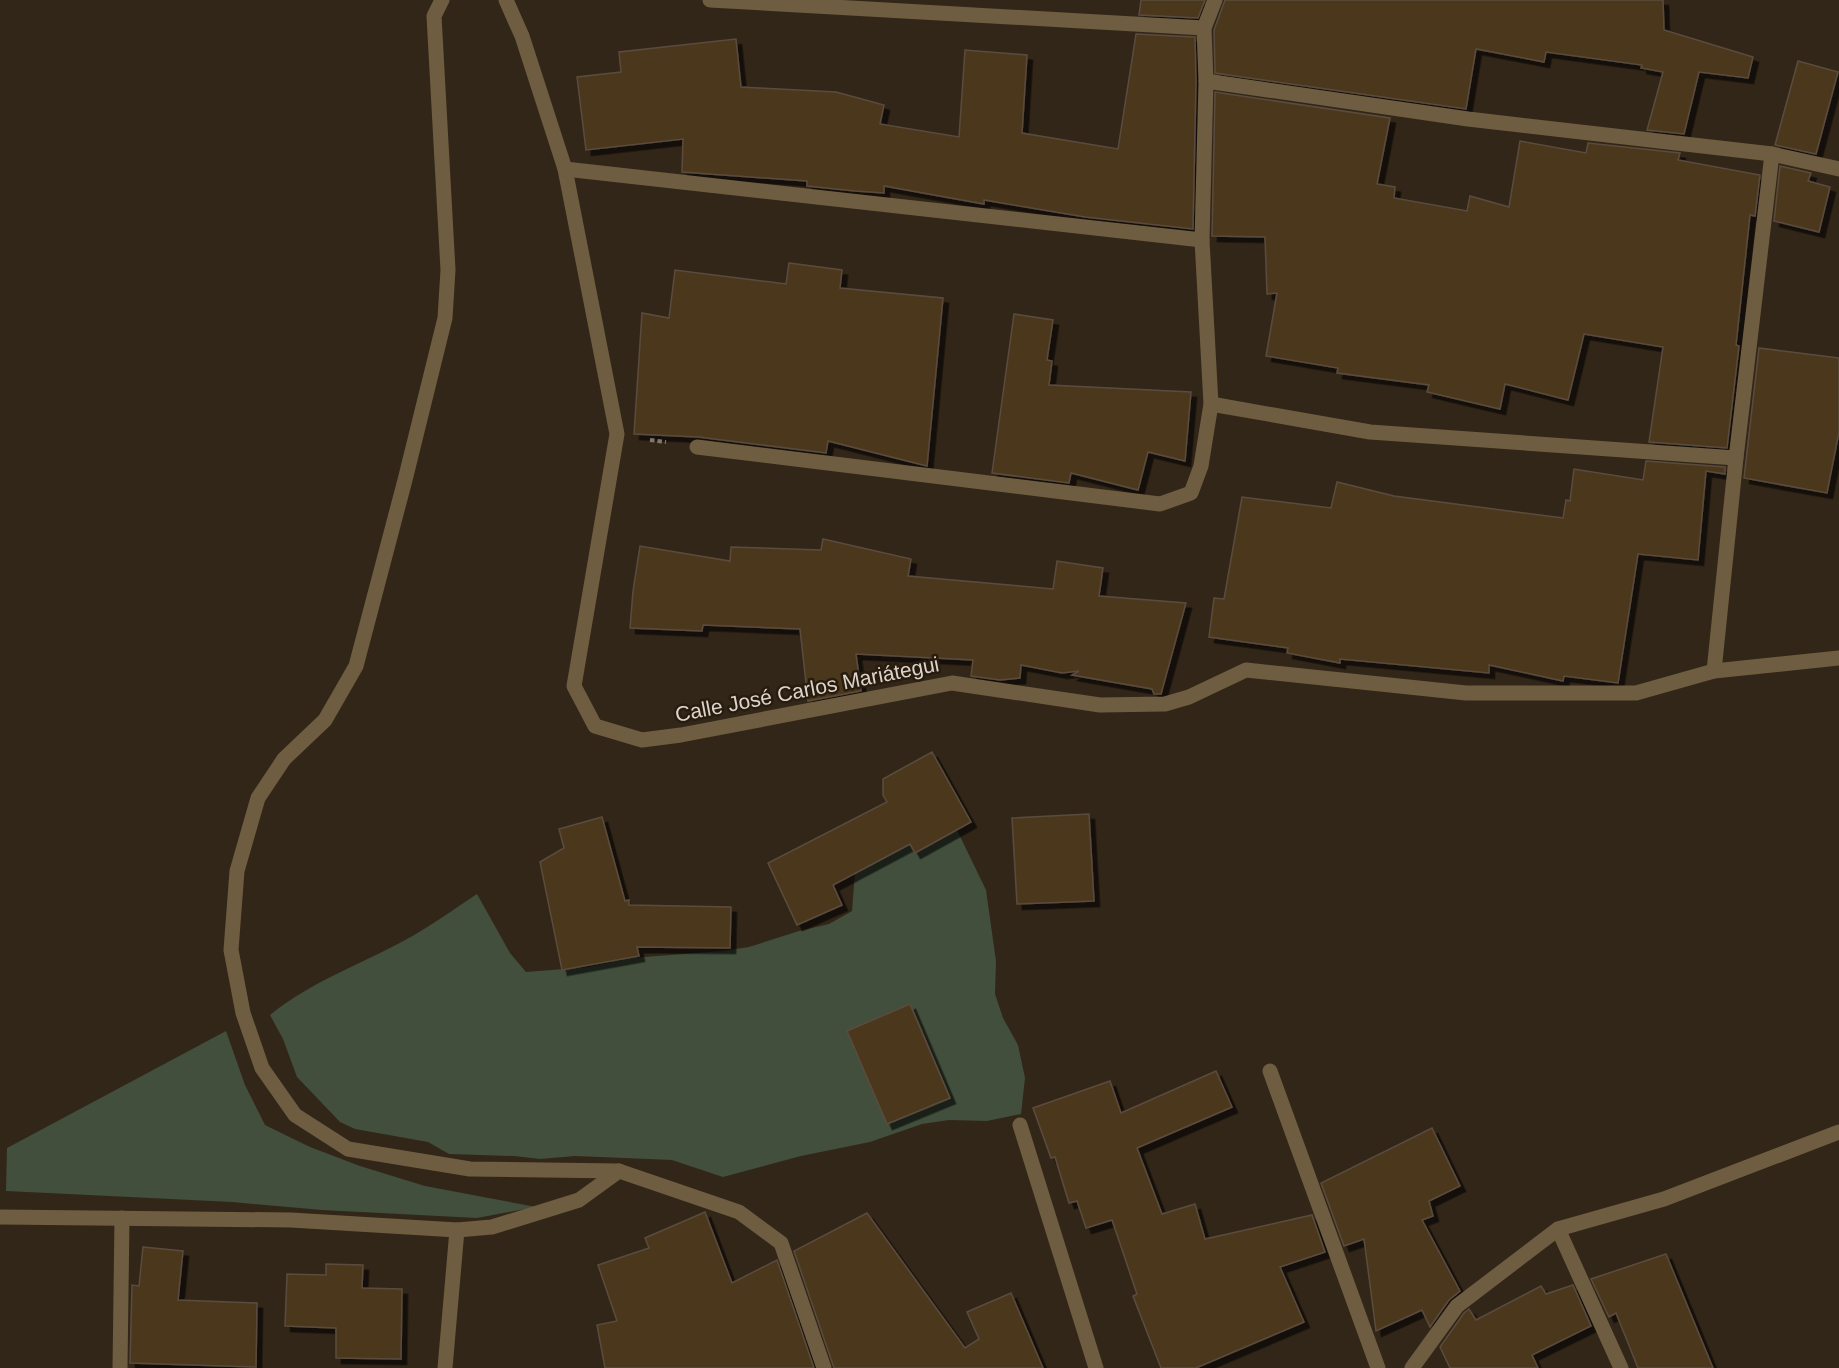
<svg xmlns="http://www.w3.org/2000/svg" width="1839" height="1368" font-family="Helvetica,sans-serif">
  <style>
    .green { fill: #414f3c }
    .building { fill: #4c371f; stroke: #5a4c3e; stroke-width: 1.5; filter: url(#shadow) }
    .lines { fill: none; stroke-linecap: round; stroke-linejoin: round }
    .path { stroke: #81776b; stroke-width: 4; stroke-dasharray: 4.5 3; stroke-linecap: butt }
    .minor { stroke: #6e5d40; stroke-width: 15 }
    .labels { text-anchor: middle; dominant-baseline: central; stroke-width: 5; stroke-linejoin: round; paint-order: stroke }
    .street-label { font-size: 21px; fill: #ddd5cc; stroke: #281c0f }
  </style>
  <defs>
    <filter id="shadow"><feDropShadow dx="5.5" dy="5.5" stdDeviation="0" flood-color="#0009"/></filter>
  </defs>
  <rect width="100%" height="100%" fill="#322618"/>
  <g class="green">
    <path d="M956,828l30,62 10,71 -1,33 8,24 15,27 7,33 -4,36 -34,7 -38,-1 -27,4 -52,18 -69,14 -78,21 -51,-17 -97,-4 -35,3 -26,-3 -65,-2 -21,-12 -73,-13 -15,-7 -43,-45 -14,-38 -13,-24c42,-34 90,-50 137,-76 24,-13 47,-30 70,-45l33,59 16,19 63,-5 42,-9 92,-7 26,-4 50,-16 30,-7 23,-13 4,-52z"/>
    <polygon points="226,1031 245,1085 265,1125 310,1147 360,1166 425,1186 536,1207 477,1218 322,1210 232,1202 6,1191 7,1148"/>
  </g>
  <g class="building">
    <polygon points="1141,0 1205,0 1198,18 1139,15"/>
    <polygon points="1225,0 1663,0 1664,30 1753,57 1748,78 1699,72 1684,134 1647,130 1663,72 1641,68 1642,65 1546,52 1544,62 1476,49 1466,109 1215,73 1214,30"/>
    <polygon points="1136,34 1195,37 1196,81 1193,229 1085,217 984,200 984,204 884,186 884,193 855,191 807,186 807,181 682,172 683,139 586,150 577,77 621,72 619,52 736,39 741,87 836,92 884,105 880,124 959,137 965,50 1027,55 1022,133 1118,149"/>
    <polygon points="1798,61 1838,72 1816,154 1775,145"/>
    <polygon points="1215,92 1390,118 1377,184 1395,187 1394,198 1467,211 1470,196 1509,207 1520,141 1586,153 1588,143 1680,153 1678,160 1760,175 1755,216 1750,215 1736,345 1739,346 1727,448 1649,442 1663,347 1584,334 1568,400 1505,384 1500,409 1427,392 1429,385 1337,373 1338,368 1266,356 1277,293 1267,294 1265,237 1212,236"/>
    <polygon points="1780,166 1811,173 1808,181 1830,187 1819,232 1774,221"/>
    <polygon points="789,263 842,270 840,288 943,298 927,466 828,441 826,453 698,437 634,434 642,313 669,318 675,270 786,284"/>
    <polygon points="1014,314 1053,320 1047,360 1052,361 1049,385 1191,392 1185,461 1148,452 1138,490 1071,473 1069,483 992,473"/>
    <polygon points="1759,348 1839,358 1839,432 1827,493 1744,478"/>
    <polygon points="1646,461 1725,467 1725,474 1706,471 1698,560 1638,554 1618,683 1564,676 1563,681 1489,665 1489,673 1340,659 1340,663 1287,653 1288,648 1209,637 1214,598 1224,599 1242,497 1331,508 1337,482 1394,496 1563,518 1566,500 1570,501 1574,469 1643,480"/>
    <polygon points="823,539 911,559 908,576 1053,589 1057,561 1103,568 1099,596 1186,603 1161,694 1154,694 1152,689 1072,675 1079,671 1062,673 1021,665 1020,678 1000,680 971,676 973,660 856,654 861,691 808,701 800,629 703,625 702,631 630,628 633,591 640,546 730,561 731,547 821,550"/>
    <polygon points="932,752 971,822 915,853 910,844 833,885 842,905 797,925 768,863 887,802 883,795 883,779"/>
    <polygon points="1089,814 1094,901 1017,904 1012,818"/>
    <polygon points="602,817 625,901 629,900 629,905 731,907 730,948 637,947 639,956 562,970 540,862 564,848 559,829"/>
    <polygon points="910,1004 950,1098 887,1124 847,1031"/>
    <polygon points="1216,1071 1232,1107 1137,1148 1162,1214 1195,1204 1205,1239 1312,1215 1325,1252 1280,1267 1304,1322 1196,1368 1161,1368 1133,1296 1137,1294 1112,1220 1086,1228 1077,1201 1069,1203 1055,1157 1051,1158 1033,1108 1110,1081 1121,1113"/>
    <polygon points="1432,1128 1460,1186 1429,1201 1433,1216 1422,1220 1460,1291 1449,1300 1430,1327 1422,1310 1376,1331 1364,1239 1344,1246 1321,1183"/>
    <polygon points="705,1212 732,1283 777,1260 814,1368 605,1368 597,1325 617,1321 598,1265 649,1248 645,1238"/>
    <polygon points="867,1213 965,1348 979,1339 967,1312 1011,1293 1043,1368 834,1368 794,1251"/>
    <polygon points="143,1247 183,1251 178,1300 257,1303 256,1367 130,1363 132,1285 139,1286"/>
    <polygon points="1666,1254 1713,1368 1638,1368 1616,1313 1609,1317 1591,1279"/>
    <polygon points="326,1264 363,1265 362,1288 402,1289 401,1359 336,1358 336,1328 285,1326 287,1274 326,1275"/>
    <polygon points="1573,1285 1591,1326 1532,1355 1538,1368 1450,1368 1440,1347 1464,1313 1469,1309 1476,1320 1541,1286 1546,1294"/>
  </g>
  <g class="lines">
    <polyline class="path" points="650,440 666,442"/>
    <g class="minor">
      <polyline points="442,0 434,16 448,270 445,318 405,480 356,666 325,720 284,759 258,798 237,871 231,950 243,1013 262,1068 295,1115 348,1149 470,1169 619,1171 739,1212 781,1243 824,1368"/>
      <polyline points="506,0 522,36 565,169 617,434 574,686 595,726 642,740 681,735 952,683 1100,705 1165,704 1189,697 1246,670 1466,693 1636,693 1714,671 1839,658"/>
      <polyline points="710,0 1204,28"/>
      <polyline points="1206,81 1468,119 1772,154 1839,169"/>
      <polyline points="565,169 1202,240"/>
      <polyline points="1211,404 1370,432 1736,458"/>
      <polyline points="697,447 1160,504 1191,493 1201,466 1211,404 1202,240 1206,81 1204,28 1215,0"/>
      <polyline points="1714,671 1736,458 1772,154"/>
      <polyline points="1270,1071 1378,1368"/>
      <polyline points="1020,1125 1096,1368"/>
      <polyline points="0,1217 291,1220 457,1230 492,1227 579,1200 619,1171"/>
      <polyline points="1558,1229 1621,1368"/>
      <polyline points="120,1368 122,1218"/>
      <polyline points="445,1368 457,1230"/>
      <polyline points="1412,1368 1457,1306 1558,1229 1664,1199 1839,1132"/>
    </g>
  </g>
  <g class="labels">
    <g class="street-label">
      <text transform="translate(807 689) rotate(-11)">Calle José Carlos Mariátegui</text>
    </g>
  </g>
</svg>
